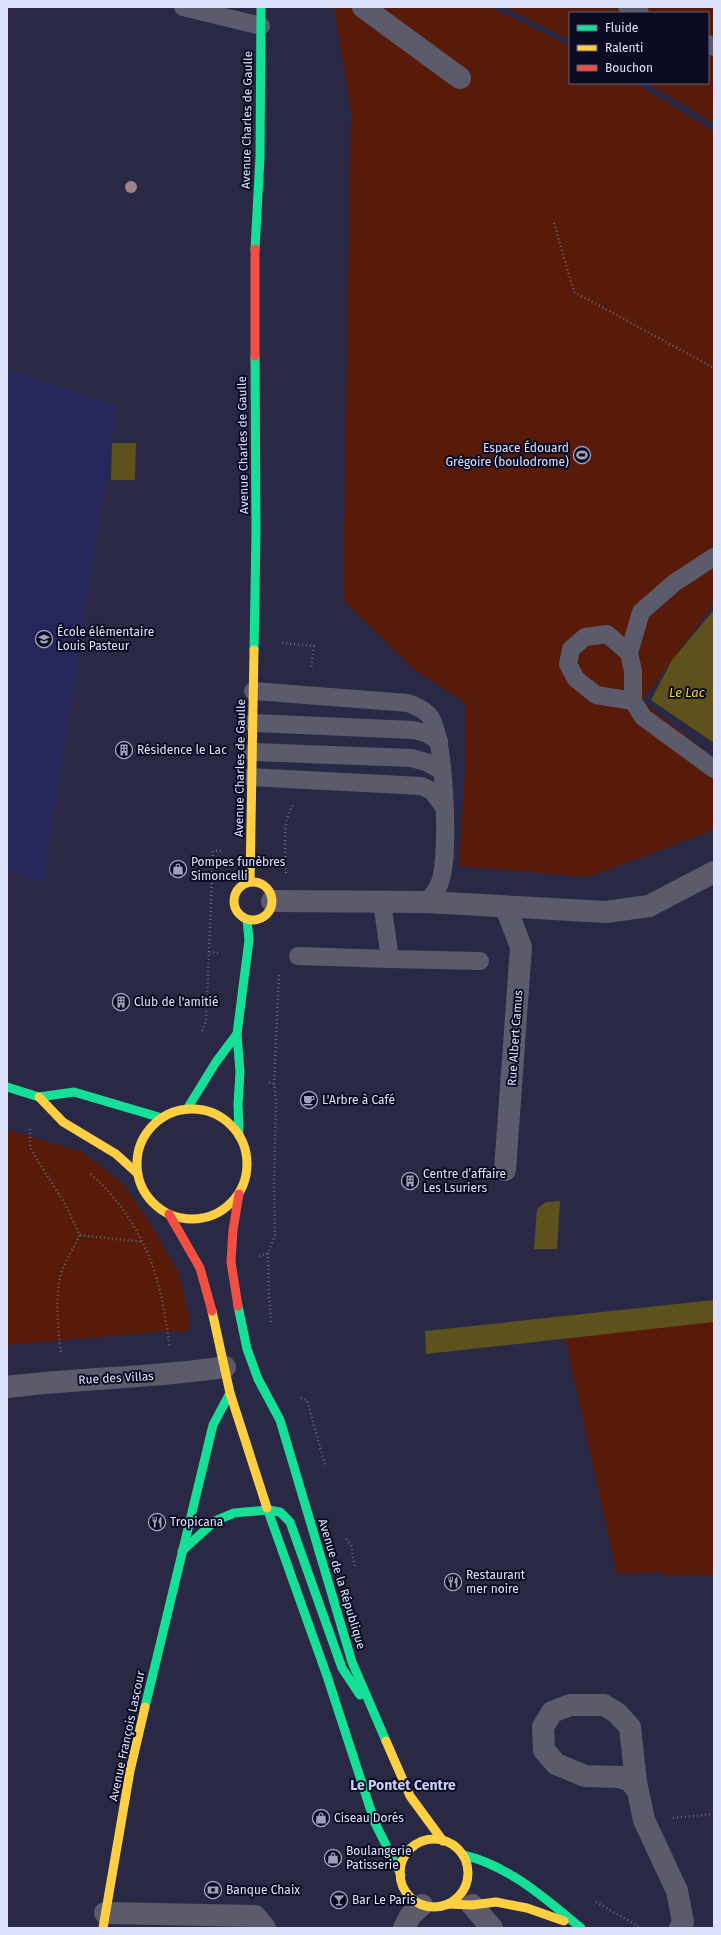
<svg xmlns="http://www.w3.org/2000/svg" width="721" height="1935" font-family="'Fira Sans',sans-serif">
  <style>
    .built { fill: #25265c }
    .green { fill: #591b09 }
    .water { fill: #5d521b }
    .lines { fill: none; stroke-linecap: round; stroke-linejoin: round }
    .path { stroke: #656776; stroke-width: 2.5; stroke-dasharray: 1 3; stroke-linecap: butt }
    .lane { stroke: #5b5b6c; stroke-width: 18 }
    .street { stroke: #5b5b6c; stroke-width: 22 }
    .fast { stroke: #16e098; stroke-width: 9 }
    .slow { stroke: #ffcf43; stroke-width: 9 }
    .jam { stroke: #f24e42; stroke-width: 9 }
    .tree { fill: #9f8184 }
    .labels { text-anchor: middle; dominant-baseline: central; stroke-width: 4; stroke-linejoin: round; paint-order: stroke }
    .street-label { font-size: 12px; fill: #dce1fc; stroke: #0b0c22 }
    .poi-label { font-size: 12px; fill: #dce1fc; stroke: #0b0c22; text-anchor: start }
    .water-label { font-size: 13px; font-style: italic; fill: #f2d535; stroke: #0b0c22 }
    .quarter-label { font-size: 14px; font-weight: bold; fill: #c9d0f7; stroke: #0b0c22 }
  </style>
  <rect width="100%" height="100%" fill="#292945"/>
  <polygon class="built" points="7,370 117,407 43,882 7,870"/>
  <g class="green">
    <polygon points="334,7 490,7 570,46 570,83 635,83 714,131 714,604 642,701 714,758 714,830 588,877 459,866 466,752 466,704 414,669 343,600 351,112"/>
    <polygon points="504,7 714,7 714,123 647,83 708,83 708,13 570,13 570,40"/>
    <polygon points="7,1130 83,1152 121,1182 147,1218 178,1272 189,1316 190,1331 159,1332 7,1345"/>
    <polygon points="714,1322 714,1575 664,1576 663,1572 617,1574 565,1338"/>
  </g>
  <g class="water">
    <polygon points="112,443 136,443 135,480 111,480"/>
    <polygon points="714,610 714,743 651,700 672,660"/>
    <polygon points="560,1201 557,1249 534,1249 537,1209 546,1202"/>
    <polygon points="714,1300 714,1322 426,1354 425,1331"/>
  </g>
  <g class="lines">
    <g class="path">
      <polyline points="554,223 574,292 714,368"/>
      <polyline points="282,643 314,646 311,669"/>
      <path d="M286,873c0,-21 -5,-50 7,-68"/>
      <polyline points="209,952 213,851 223,851"/>
      <polyline points="202,1031 206,1021 209,952 220,953"/>
      <polyline points="274,1084 279,975"/>
      <path d="M30,1129v19l35,56 15,31c-5,11 -12,21 -17,33 -9,22 -5,61 -2,85"/>
      <path d="M91,1174c32,29 56,67 67,110 6,20 8,42 12,63"/>
      <polyline points="80,1235 142,1242"/>
      <polyline points="268,1253 269,1295 271,1323"/>
      <polyline points="259,1256 268,1253 275,1235 274,1185 276,1101 274,1084 268,1082"/>
      <polyline points="301,1398 307,1400 325,1465"/>
      <polyline points="346,1539 351,1545 355,1568"/>
      <polyline points="673,1818 714,1814"/>
      <polyline points="596,1902 641,1928"/>
    </g>
    <g class="lane">
      <polyline points="183,7 261,26"/>
      <polyline points="627,7 640,13"/>
      <polyline points="708,44 714,47"/>
      <polyline points="714,557 674,583 641,612 629,653 633,671 633,701 643,717 714,769"/>
      <polyline points="629,653 607,634 585,637 571,649 568,664 576,679 596,695 633,701"/>
      <path d="M253,691l155,12c8,3 20,8 24,17 13,27 17,130 9,159 -2,9 -8,16 -14,23"/>
      <polyline points="252,723 413,730 426,733 439,741"/>
      <polyline points="252,752 411,758 426,762 442,771"/>
      <polyline points="251,777 421,786 432,791 444,807"/>
      <polyline points="382,902 390,959 480,961"/>
      <polyline points="298,956 390,959"/>
    </g>
    <g class="street">
      <polyline points="363,7 460,78"/>
      <polyline points="272,901 427,902 606,912 649,906 714,872"/>
      <polyline points="505,1170 521,947 506,908"/>
      <path d="M7,1387c73,-9 146,-9 218,-20"/>
      <polyline points="638,1791 630,1781 620,1777 585,1776 556,1764 544,1750 543,1727 552,1712 570,1705 604,1705 617,1713 630,1727 636,1782 638,1791 644,1820 677,1891 683,1922 680,1928"/>
      <polyline points="472,1905 492,1928"/>
      <polyline points="105,1913 255,1916 265,1928"/>
      <polyline points="404,1928 410,1916 422,1905"/>
    </g>
    <g class="fast">
      <polyline points="255,249 260,157 261,7"/>
      <polyline points="254,650 256,532 255,356"/>
      <polyline points="7,1087 39,1097 74,1092 162,1118"/>
      <polyline points="187,1109 216,1062 237,1034"/>
      <polyline points="239,1136 238,1104 240,1072 237,1034 249,940 247,920"/>
      <polyline points="238,1306 247,1349 258,1379 280,1420 352,1662 386,1741"/>
      <polyline points="267,1508 327,1676 375,1823 401,1875"/>
      <polyline points="182,1551 215,1521 234,1513 268,1510 280,1512 290,1522 342,1668 360,1695"/>
      <polyline points="145,1707 213,1425 230,1393"/>
      <path d="M463,1855c45,10 83,44 118,73"/>
    </g>
    <g class="slow">
      <circle cx="253" cy="901" r="19"/>
      <polyline points="250,882 254,650"/>
      <polyline points="39,1097 63,1122 116,1154 138,1174"/>
      <circle cx="192" cy="1164" r="55"/>
      <polyline points="212,1311 230,1393 267,1508"/>
      <polyline points="386,1741 410,1796 443,1841"/>
      <circle cx="434" cy="1873" r="34"/>
      <polyline points="448,1904 472,1905 496,1902 527,1908 564,1921"/>
      <polyline points="103,1928 130,1771 145,1707"/>
    </g>
    <g class="jam">
      <polyline points="255,249 255,356"/>
      <polyline points="169,1214 200,1268 212,1311"/>
      <polyline points="238,1306 231,1262 233,1230 239,1194"/>
    </g>
  </g>
  <circle class="tree" cx="131" cy="187" r="6"/>
  <defs>
    <g id="stadium-ring" transform="scale(0.9)"><circle r="9.5" fill="#0b0c22" stroke="#9da1bc" stroke-width="1.5"/><path d="M0-5a6.5 5 0 1 0 0 10a6.5 5 0 1 0 0-10ZM-3.5-1.8h7v3.6h-7Z" fill="#9da1bc"/></g>
    <g id="school-ring" transform="scale(0.9)"><circle r="9.5" fill="#0b0c22" stroke="#9da1bc" stroke-width="1.5"/><path d="M0-5L7-2L0 1L-7-2ZM-4 1L0 2.5L4 1V4Q0 6-4 4Z" fill="#9da1bc"/></g>
    <g id="building-ring" transform="scale(0.9)"><circle r="9.5" fill="#0b0c22" stroke="#9da1bc" stroke-width="1.5"/><path d="M-4-6H4V6H1V3H-1V6H-4ZM-2.5-4.3h1.7v1.8h-1.7ZM.8-4.3h1.7v1.8H.8ZM-2.5-1h1.7V.8h-1.7ZM.8-1h1.7V.8H.8Z" fill="#9da1bc"/></g>
    <g id="shop-ring" transform="scale(0.9)"><circle r="9.5" fill="#0b0c22" stroke="#9da1bc" stroke-width="1.5"/><path d="M-5-2.5h2.3a2.7 3.5 0 0 1 5.4 0H5L5.5 6h-11ZM-1.5-2.5h3a1.5 2.3 0 0 0-3 0Z" fill="#9da1bc"/></g>
    <g id="cafe-ring" transform="scale(0.9)"><circle r="9.5" fill="#0b0c22" stroke="#9da1bc" stroke-width="1.5"/><path d="M-5.5-4.5H6V0H3Q3 3.5 0 3.5H-2.5Q-5.5 3.5-5.5 0ZM3-3.2v2h1.7v-2ZM-6 4.5H4V6H-6Z" fill="#9da1bc"/></g>
    <g id="restaurant-ring" transform="scale(0.9)"><circle r="9.5" fill="#0b0c22" stroke="#9da1bc" stroke-width="1.5"/><path d="M-5-6h1v4h1v-4h1v4h1v-4h1v5L-1.5 .5V6h-2V.5L-5-1ZM5-6V6H3V1.5H1.5Q1.5-4 5-6Z" fill="#9da1bc"/></g>
    <g id="bank-ring" transform="scale(0.9)"><circle r="9.5" fill="#0b0c22" stroke="#9da1bc" stroke-width="1.5"/><path d="M-6-4H6V4H-6ZM0-2.3a2.3 2.3 0 1 0 0 4.6a2.3 2.3 0 1 0 0-4.6Z" fill="#9da1bc"/></g>
    <g id="bar-ring" transform="scale(0.9)"><circle r="9.5" fill="#0b0c22" stroke="#9da1bc" stroke-width="1.5"/><path d="M-6-5H6L.8 .8V4.5H3.5V6h-7V4.5H-.8V.8Z" fill="#9da1bc"/></g>
  </defs>
  <g fill-rule="evenodd">
    <use href="#stadium-ring" x="582" y="455"/>
    <use href="#school-ring" x="44" y="639"/>
    <use href="#building-ring" x="124" y="750"/>
    <use href="#shop-ring" x="178" y="869"/>
    <use href="#building-ring" x="121" y="1002"/>
    <use href="#cafe-ring" x="309" y="1100"/>
    <use href="#building-ring" x="410" y="1181"/>
    <use href="#restaurant-ring" x="157" y="1522"/>
    <use href="#restaurant-ring" x="453" y="1582"/>
    <use href="#shop-ring" x="321" y="1818"/>
    <use href="#shop-ring" x="333" y="1858"/>
    <use href="#bank-ring" x="213" y="1890"/>
    <use href="#bar-ring" x="339" y="1900"/>
  </g>
  <g class="labels">
    <g class="street-label">
      <text transform="translate(247 120) rotate(-89)">Avenue Charles de Gaulle</text>
      <text transform="translate(243 445) rotate(-91)">Avenue Charles de Gaulle</text>
      <text transform="translate(240 768) rotate(-89)">Avenue Charles de Gaulle</text>
      <text transform="translate(515 1038) rotate(-86)">Rue Albert Camus</text>
      <text transform="translate(116 1378) rotate(-3)">Rue des Villas</text>
      <text transform="translate(342 1584) rotate(73)">Avenue de la République</text>
      <text transform="translate(127 1736) rotate(-78)">Avenue François Lascour</text>
    </g>
    <g class="poi-label">
      <text x="569" y="448" text-anchor="end">Espace Édouard<tspan x="569" dy="14">Grégoire (boulodrome)</tspan></text>
      <text x="57" y="632">École élémentaire<tspan x="57" dy="14">Louis Pasteur</tspan></text>
      <text x="137" y="750">Résidence le Lac</text>
      <text x="191" y="862">Pompes funèbres<tspan x="191" dy="14">Simoncelli</tspan></text>
      <text x="134" y="1002">Club de l'amitié</text>
      <text x="322" y="1100">L'Arbre à Café</text>
      <text x="423" y="1174">Centre d’affaire<tspan x="423" dy="14">Les Lsuriers</tspan></text>
      <text x="170" y="1522">Tropicana</text>
      <text x="466" y="1575">Restaurant<tspan x="466" dy="14">mer noire</tspan></text>
      <text x="334" y="1818">Ciseau Dorés</text>
      <text x="346" y="1851">Boulangerie<tspan x="346" dy="14">Patisserie</tspan></text>
      <text x="226" y="1890">Banque Chaix</text>
      <text x="352" y="1900">Bar Le Paris</text>
    </g>
    <g class="water-label">
      <text x="687" y="692">Le Lac</text>
    </g>
    <g class="quarter-label">
      <text x="403" y="1785">Le Pontet Centre</text>
    </g>
  </g>
  <rect width="721" height="1935" fill="none" stroke="#dce1fc" stroke-width="16"/>
  <rect x="569" y="12" width="140" height="72" fill="#0b0c22" stroke="#5f6179"/>
  <rect x="577" y="25" width="20" height="6" fill="#16e098" stroke="#5f6179"/>
  <text x="605" y="32" font-size="12" fill="#dce1fc">Fluide</text>
  <rect x="577" y="45" width="20" height="6" fill="#ffcf43" stroke="#5f6179"/>
  <text x="605" y="52" font-size="12" fill="#dce1fc">Ralenti</text>
  <rect x="577" y="65" width="20" height="6" fill="#f24e42" stroke="#5f6179"/>
  <text x="605" y="72" font-size="12" fill="#dce1fc">Bouchon</text>
</svg>
